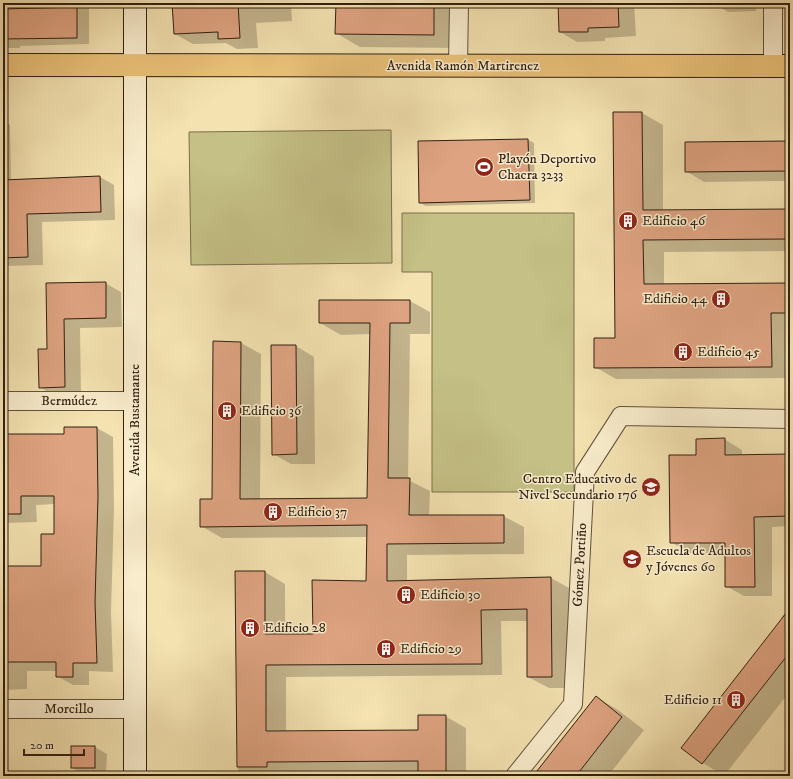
<svg xmlns="http://www.w3.org/2000/svg" width="793" height="779" font-family="'IM FELL DW Pica',serif">
  <style>
    .green { fill: #c4c086; stroke: #7a704c }
    .shadow { fill: #0003 }
    .building { fill: #dea381; stroke: #311f11 }
    .lines { fill: none; stroke-linecap: round; stroke-linejoin: round }
    .minor-casing { stroke: #625039; stroke-width: 20 }
    .secondary-casing { stroke: #311f11; stroke-width: 24 }
    .primary-casing { stroke: #311f11; stroke-width: 24 }
    .minor { stroke: #f8eccc; stroke-width: 18 }
    .secondary { stroke: #f8eccc; stroke-width: 22 }
    .primary { stroke: #eac178; stroke-width: 22 }
    .labels { text-anchor: middle; dominant-baseline: central; stroke-width: 3; stroke-linejoin: round; paint-order: stroke }
    .street-label { font-size: 14px; fill: #311f11; stroke: #f8eccc }
    .poi-label { font-size: 14px; fill: #311f11; stroke: #f8eccc; text-anchor: start }
  </style>
  <rect width="100%" height="100%" fill="#f4e2b1"/>
  <filter id="stains"><feTurbulence type="fractalNoise" baseFrequency=".005" numOctaves="4"/><feColorMatrix values="0 0 0 0 .2 0 0 0 0 .09 0 0 0 0 .02 0 0 0 .5 -.17"/></filter>
  <radialGradient id="worn" r=".72"><stop offset=".6" stop-color="#630" stop-opacity="0"/><stop offset="1" stop-color="#630" stop-opacity=".3"/></radialGradient>
  <g class="green">
    <polygon points="391,130 392,263 191,265 189,132"/>
    <polygon points="402,213 574,213 574,492 432,492 432,272 402,272"/>
  </g>
  <g class="shadow">
    <polygon points="3,3 92,3 92,6 89,6 89,44 20,46 20,48 3,48"/>
    <polygon points="173,3 291,3 292,21 256,23 258,48 237,49 226,43 193,44 175,34"/>
    <polygon points="337,3 457,3 457,48 360,47 336,33"/>
    <polygon points="559,3 634,3 636,36 605,38 605,41 577,42 560,32"/>
    <polygon points="716,3 756,3 756,11 728,12 716,5"/>
    <polygon points="642,113 663,125 663,211 790,210 790,251 664,252 664,285 790,284 790,378 616,379 595,367 616,339"/>
    <polygon points="3,121 10,125 11,179 100,177 114,185 115,220 42,222 43,265 3,266"/>
    <polygon points="528,140 534,143 535,203 426,206 420,203 419,142"/>
    <polygon points="790,142 790,181 704,182 686,171"/>
    <polygon points="105,283 121,292 122,327 80,328 81,396 56,397 40,387 48,350 47,284"/>
    <polygon points="410,301 430,312 430,334 410,334 408,480 430,491 429,516 503,516 524,527 524,554 407,555 407,581 551,578 571,589 572,688 549,688 528,677 528,621 501,621 502,675 286,677 286,732 419,731 445,716 466,728 466,776 419,776 419,772 396,773 396,776 238,776 236,572 265,572 285,584 285,635 314,635 367,582 368,537 222,538 201,526 213,500 214,342 241,343 261,354 260,499 368,499 370,334 341,335 320,323"/>
    <polygon points="296,346 314,357 315,464 291,464 273,454"/>
    <polygon points="65,428 97,428 113,437 114,507 111,612 113,672 89,671 89,685 73,685 57,676 57,671 27,671 27,689 3,690 3,567 42,567 55,535 55,504 36,505 37,522 4,523 3,544 3,434 6,435 65,435"/>
    <polygon points="724,439 742,450 742,456 790,456 790,526 772,527 772,596 744,596 726,586 726,553 689,553 671,542 697,456"/>
    <polygon points="790,607 790,691 724,776 703,763 682,747 783,619 781,618"/>
    <polygon points="596,697 618,710 644,730 608,776 535,776"/>
    <polygon points="95,747 107,754 106,775 84,774 72,768"/>
    <polygon points="790,766 790,776 782,776"/>
  </g>
  <g class="building">
    <polygon points="172,3 238,3 240,38 218,39 218,32 174,34"/>
    <polygon points="336,3 434,3 434,35 335,34"/>
    <polygon points="558,3 618,3 619,27 588,28 588,32 559,32"/>
    <polygon points="77,7 77,38 3,39 3,9"/>
    <polygon points="613,112 642,112 643,210 790,209 790,239 643,240 644,284 790,283 790,313 771,313 772,367 594,368 594,338 615,338"/>
    <polygon points="528,139 530,200 419,203 418,141"/>
    <polygon points="790,141 790,171 685,172 685,142"/>
    <polygon points="100,176 101,212 27,214 28,257 3,258 3,180"/>
    <polygon points="106,282 106,318 64,319 65,387 39,388 38,349 47,349 46,283"/>
    <polygon points="319,300 410,300 410,323 390,323 388,478 410,478 409,515 504,515 504,543 387,544 387,581 551,577 552,677 527,677 527,609 481,610 482,664 266,665 266,731 418,730 418,715 446,715 446,776 418,776 418,761 267,762 267,767 237,767 235,571 265,571 265,634 313,634 312,580 366,581 367,525 200,527 200,499 212,499 213,341 241,342 240,499 367,498 370,323 319,323"/>
    <polygon points="271,345 296,345 297,454 272,455"/>
    <polygon points="64,427 97,427 98,497 95,602 97,663 73,663 73,677 56,677 56,662 3,662 3,566 41,566 41,534 54,534 54,496 21,496 21,514 3,514 3,434 64,434"/>
    <polygon points="725,438 725,455 790,454 790,516 754,517 755,587 725,587 725,543 670,543 669,455 696,455 696,439"/>
    <polygon points="790,608 790,652 702,764 681,748"/>
    <polygon points="596,696 622,717 576,776 533,776"/>
    <rect x="71" y="746" width="24" height="22"/>
  </g>
  <g class="lines">
    <g class="minor-casing">
      <g id="minor">
        <polyline points="773,3 773,66"/>
        <polyline points="458,66 459,3"/>
        <polyline points="3,401 135,401"/>
        <polyline points="3,709 135,709"/>
        <polyline points="515,776 573,704 585,472 621,416 790,419"/>
      </g>
    </g>
    <g class="secondary-casing">
      <polyline id="secondary" points="135,3 135,776"/>
    </g>
    <g class="primary-casing">
      <polyline id="primary" points="3,65 790,66"/>
    </g>
    <use href="#minor" class="minor"/>
    <use href="#secondary" class="secondary"/>
    <use href="#primary" class="primary"/>
  </g>
  <defs>
    <g id="stadium-disc" transform="scale(1)"><circle r="9.5" fill="#8f2418" stroke="#f8eccc"/><path d="M0-5a6.5 5 0 1 0 0 10a6.5 5 0 1 0 0-10ZM-3.5-1.8h7v3.6h-7Z" fill="#fff"/></g>
    <g id="building-disc" transform="scale(1)"><circle r="9.5" fill="#8f2418" stroke="#f8eccc"/><path d="M-4-6H4V6H1V3H-1V6H-4ZM-2.5-4.3h1.7v1.8h-1.7ZM.8-4.3h1.7v1.8H.8ZM-2.5-1h1.7V.8h-1.7ZM.8-1h1.7V.8H.8Z" fill="#fff"/></g>
    <g id="school-disc" transform="scale(1)"><circle r="9.5" fill="#8f2418" stroke="#f8eccc"/><path d="M0-5L7-2L0 1L-7-2ZM-4 1L0 2.5L4 1V4Q0 6-4 4Z" fill="#fff"/></g>
  </defs>
  <g fill-rule="evenodd">
    <use href="#stadium-disc" x="484" y="167"/>
    <use href="#building-disc" x="628" y="221"/>
    <use href="#building-disc" x="721" y="299"/>
    <use href="#building-disc" x="683" y="352"/>
    <use href="#building-disc" x="227" y="411"/>
    <use href="#school-disc" x="651" y="487"/>
    <use href="#building-disc" x="273" y="512"/>
    <use href="#school-disc" x="632" y="559"/>
    <use href="#building-disc" x="406" y="595"/>
    <use href="#building-disc" x="250" y="628"/>
    <use href="#building-disc" x="386" y="649"/>
    <use href="#building-disc" x="736" y="700"/>
  </g>
  <g class="labels">
    <g class="street-label">
      <text x="463" y="66">Avenida Ramón Martirenez</text>
      <text x="69" y="401">Bermúdez</text>
      <text transform="translate(135 420) rotate(-90)">Avenida Bustamante</text>
      <text transform="translate(580 565) rotate(-87)">Gómez Portiño</text>
      <text x="69" y="709">Morcillo</text>
    </g>
    <g class="poi-label">
      <text x="498" y="159">Playón Deportivo<tspan x="498" dy="16">Chacra 3233</tspan></text>
      <text x="642" y="221">Edificio 46</text>
      <text x="707" y="299" text-anchor="end">Edificio 44</text>
      <text x="697" y="352">Edificio 45</text>
      <text x="241" y="411">Edificio 36</text>
      <text x="637" y="479" text-anchor="end">Centro Educativo de<tspan x="637" dy="16">Nivel Secundario 176</tspan></text>
      <text x="287" y="512">Edificio 37</text>
      <text x="646" y="551">Escuela de Adultos<tspan x="646" dy="16">y Jóvenes 60</tspan></text>
      <text x="420" y="595">Edificio 30</text>
      <text x="264" y="628">Edificio 28</text>
      <text x="400" y="649">Edificio 29</text>
      <text x="722" y="700" text-anchor="end">Edificio 11</text>
    </g>
  </g>
  <rect width="793" height="779" fill="none" stroke="#f4e2b1" stroke-width="16"/>
  <rect x="4" y="4" width="785" height="771" fill="none" stroke="#311f11" stroke-width="2"/>
  <rect x="8" y="8" width="777" height="763" fill="none" stroke="#311f11"/>
  <path d="M24 749v6h60v-6" fill="none" stroke="#311f11" stroke-width="2"/>
  <text x="30" y="749" font-size="12" fill="#311f11" stroke="#f8eccc" stroke-width="3" paint-order="stroke">20 m</text>
  <rect width="100%" height="100%" filter="url(#stains)"/>
  <rect width="100%" height="100%" fill="url(#worn)"/>
</svg>
